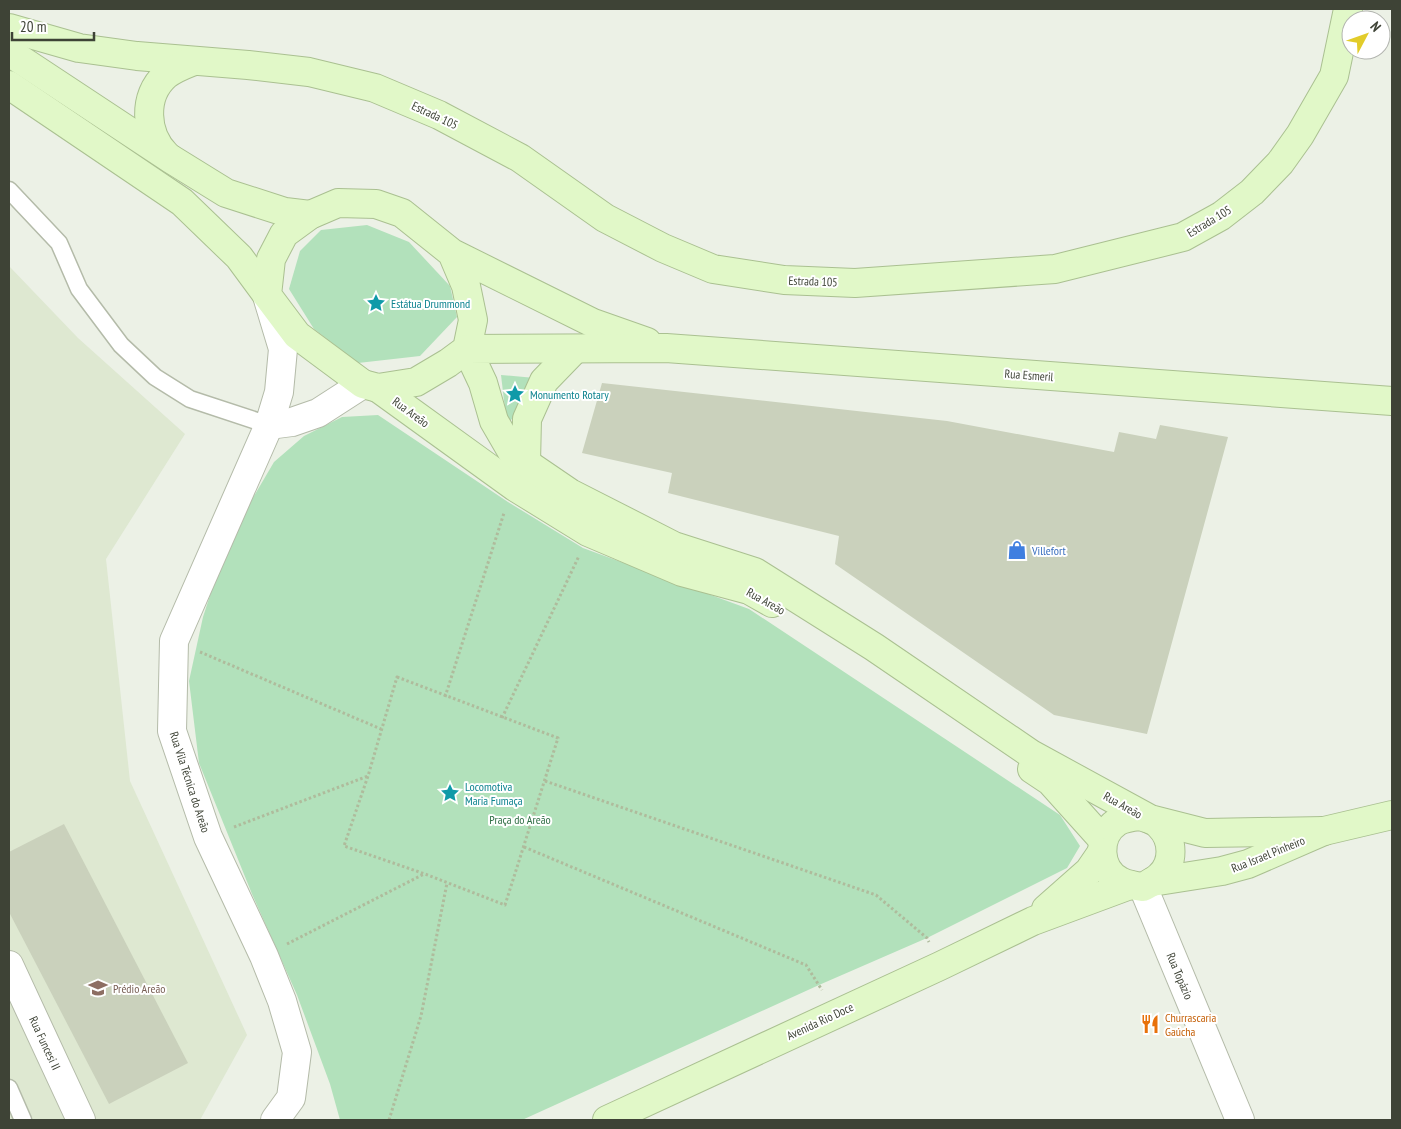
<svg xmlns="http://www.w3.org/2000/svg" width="1401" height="1129" font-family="'PT Sans Narrow',sans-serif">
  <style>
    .education { fill: #dee8d1 }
    .green { fill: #b2e1bb }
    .building { fill: #cad1bc }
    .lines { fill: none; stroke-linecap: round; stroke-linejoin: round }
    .lane-casing { stroke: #b4bba9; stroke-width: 19 }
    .street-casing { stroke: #b4bba9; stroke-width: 30 }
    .secondary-casing { stroke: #aac091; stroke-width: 30 }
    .path { stroke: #afbb9c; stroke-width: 3; stroke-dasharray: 2.5 2.5; stroke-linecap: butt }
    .lane { stroke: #fff; stroke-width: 16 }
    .street { stroke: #fff; stroke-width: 28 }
    .secondary { stroke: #e1f8c8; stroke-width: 28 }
    .labels { text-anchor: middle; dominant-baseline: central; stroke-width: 4; stroke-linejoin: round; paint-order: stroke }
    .street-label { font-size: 12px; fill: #3e4336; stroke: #fff }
    .culture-label { font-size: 12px; fill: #0d838f; stroke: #fff; text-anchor: start }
    .shop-label { font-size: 12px; fill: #366cbe; stroke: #fff; text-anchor: start }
    .park-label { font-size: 12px; fill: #306e45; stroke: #fff }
    .education-label { font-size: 12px; fill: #785e54; stroke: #fff; text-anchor: start }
    .food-label { font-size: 12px; fill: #c56008; stroke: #fff; text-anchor: start }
  </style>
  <rect width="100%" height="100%" fill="#ecf1e6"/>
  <polygon class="education" points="9,266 78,338 185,434 106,559 130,781 247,1035 200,1120 9,1120"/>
  <g class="green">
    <polygon points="367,225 409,242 450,286 457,317 420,356 358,363 314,329 289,289 300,251 321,230"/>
    <polygon points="501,375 535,378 518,410 507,426"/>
    <polygon points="378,415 508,502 583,548 749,609 1060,815 1080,846 1067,868 927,938 819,985 522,1120 340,1120 330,1084 297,995 252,894 199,763 189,681 203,617 228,540 274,462 304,436 342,417"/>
  </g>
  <g class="building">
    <polygon points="602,383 947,421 1114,452 1119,432 1156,439 1160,425 1228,437 1147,734 1054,715 835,564 839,536 668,493 672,473 582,453"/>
    <polygon points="64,824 188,1063 109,1104 9,912 9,852"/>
  </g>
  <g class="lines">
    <g class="lane-casing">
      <g id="lane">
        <polyline points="9,190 59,243 79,289 121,345 155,377 190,399 269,425"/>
        <polyline points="9,1088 23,1120"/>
      </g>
    </g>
    <g class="street-casing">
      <g id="street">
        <polyline points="267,296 283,349 279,392 269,425 174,641 172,731 208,837 264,956 282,1001 297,1052 291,1098 275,1120"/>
        <polyline points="269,425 292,422 318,413 363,384"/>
        <polyline points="1143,887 1240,1120"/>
        <polyline points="9,965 81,1120"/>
      </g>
    </g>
    <g class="secondary-casing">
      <g id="secondary">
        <polyline points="9,28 79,48 137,56 248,65 309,72 375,88 439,115 520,158 605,218 663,248 713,269 784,280 855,283 1055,269 1183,237 1221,216 1252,192 1280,163 1300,135 1334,76 1348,9"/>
        <polyline points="9,52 171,159 226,193 285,212 310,215"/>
        <polyline points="9,85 182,202 239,257 267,295"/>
        <path d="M166,155c-21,-21 -24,-59 0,-80 9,-7 18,-10 28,-14"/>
        <polyline points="452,253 466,286 473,320 467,349 448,363 416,382 378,388 363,384 297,335 267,295 271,259 284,234 310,215 338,203 376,204 402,213 452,253 593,323 647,342"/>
        <polyline points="378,388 515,487 588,532 682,572 749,590 772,603"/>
        <polyline points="526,463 527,419 544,381 575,349"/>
        <polyline points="1032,769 1050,781 1103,840"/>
        <path d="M1139,816c8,2 16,4 21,10 14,14 14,37 0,50 -5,5 -12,8 -17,11 -8,-1 -16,-2 -23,-6 -22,-11 -24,-45 -3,-59 6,-4 14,-5 22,-6z"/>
        <polyline points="1324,831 1205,833 1150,819 1031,754 874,647 755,572 674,546 570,493 526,463 512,452 494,421 483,383 467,349 666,348 1392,401"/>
        <polyline points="1152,882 1222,871 1248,864 1324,831 1392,815"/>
        <polyline points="1046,909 1089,871 1102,852"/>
        <polyline points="607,1120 940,966 1033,921 1130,885"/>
      </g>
    </g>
    <g class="path">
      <polyline points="200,652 381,729"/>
      <polygon points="397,677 558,738 505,905 425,874 344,846 368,776"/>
      <polyline points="445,697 504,513"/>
      <polyline points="502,718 579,556"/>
      <polyline points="545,781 876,895 927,938 929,942"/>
      <polyline points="234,827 368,776"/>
      <polyline points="524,847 806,965 822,990"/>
      <polyline points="287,944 424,874"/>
      <polyline points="389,1120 421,1016 447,883"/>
    </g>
    <use href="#lane" class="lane"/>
    <use href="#street" class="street"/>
    <use href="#secondary" class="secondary"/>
  </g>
  <defs>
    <g id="sight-bare" transform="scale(1.5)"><path d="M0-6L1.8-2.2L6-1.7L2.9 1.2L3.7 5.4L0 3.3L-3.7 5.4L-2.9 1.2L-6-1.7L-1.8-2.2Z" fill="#0f9aa8" stroke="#fff" stroke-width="2.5" paint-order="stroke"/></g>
    <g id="shop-bare" transform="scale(1.5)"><path d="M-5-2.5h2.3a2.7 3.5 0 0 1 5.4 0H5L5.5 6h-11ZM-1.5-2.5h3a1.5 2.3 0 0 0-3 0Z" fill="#3f7fe0" stroke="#fff" stroke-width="2.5" paint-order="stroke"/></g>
    <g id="university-bare" transform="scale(1.5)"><path d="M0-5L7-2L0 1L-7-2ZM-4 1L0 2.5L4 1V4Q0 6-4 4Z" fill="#8d6e63" stroke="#fff" stroke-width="2.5" paint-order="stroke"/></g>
    <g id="restaurant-bare" transform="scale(1.5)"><path d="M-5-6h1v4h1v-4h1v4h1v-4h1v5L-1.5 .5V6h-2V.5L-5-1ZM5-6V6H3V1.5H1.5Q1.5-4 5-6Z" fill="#e8710a" stroke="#fff" stroke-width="2.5" paint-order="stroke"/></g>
  </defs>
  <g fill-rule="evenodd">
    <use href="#sight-bare" x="376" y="303"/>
    <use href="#sight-bare" x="515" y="394"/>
    <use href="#shop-bare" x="1017" y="550"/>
    <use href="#sight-bare" x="450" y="793"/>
    <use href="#university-bare" x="98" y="988"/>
    <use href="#restaurant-bare" x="1150" y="1024"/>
  </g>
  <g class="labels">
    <g class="street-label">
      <text transform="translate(435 115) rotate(25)">Estrada 105</text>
      <text transform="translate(1209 221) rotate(-31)">Estrada 105</text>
      <text transform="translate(813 281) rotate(2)">Estrada 105</text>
      <text transform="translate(1029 375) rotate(4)">Rua Esmeril</text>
      <text transform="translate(411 412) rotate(36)">Rua Areão</text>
      <text transform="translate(766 601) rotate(29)">Rua Areão</text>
      <text transform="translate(190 782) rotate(72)">Rua Vila Técnica do Areão</text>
      <text transform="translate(1123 805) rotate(29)">Rua Areão</text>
      <text transform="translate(1268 854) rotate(-22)">Rua Israel Pinheiro</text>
      <text transform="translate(1180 976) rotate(67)">Rua Topázio</text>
      <text transform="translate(820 1021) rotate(-25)">Avenida Rio Doce</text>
      <text transform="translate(45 1043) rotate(65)">Rua Funcesi II</text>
    </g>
    <g class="culture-label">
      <text x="391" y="303">Estátua Drummond</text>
      <text x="530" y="394">Monumento Rotary</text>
      <text x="465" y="786">Locomotiva<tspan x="465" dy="14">Maria Fumaça</tspan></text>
    </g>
    <g class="shop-label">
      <text x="1032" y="550">Villefort</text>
    </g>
    <g class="park-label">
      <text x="520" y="819">Praça do Areão</text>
    </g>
    <g class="education-label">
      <text x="113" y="988">Prédio Areão</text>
    </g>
    <g class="food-label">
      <text x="1165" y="1017">Churrascaria<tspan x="1165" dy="14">Gaúcha</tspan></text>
    </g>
  </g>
  <rect width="1401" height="1129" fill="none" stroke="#3e4336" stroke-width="20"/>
  <g transform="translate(1366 35) rotate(49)"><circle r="24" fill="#ffffff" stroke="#b2b4af"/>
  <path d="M0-4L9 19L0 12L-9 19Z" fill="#e2cc2b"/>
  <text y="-8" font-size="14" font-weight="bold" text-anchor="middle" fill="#3e4336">N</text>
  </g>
  <path d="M12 32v8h82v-8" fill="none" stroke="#3e4336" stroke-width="2.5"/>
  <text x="20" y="32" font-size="15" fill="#3e4336" stroke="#ffffff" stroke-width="4" paint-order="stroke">20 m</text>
</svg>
